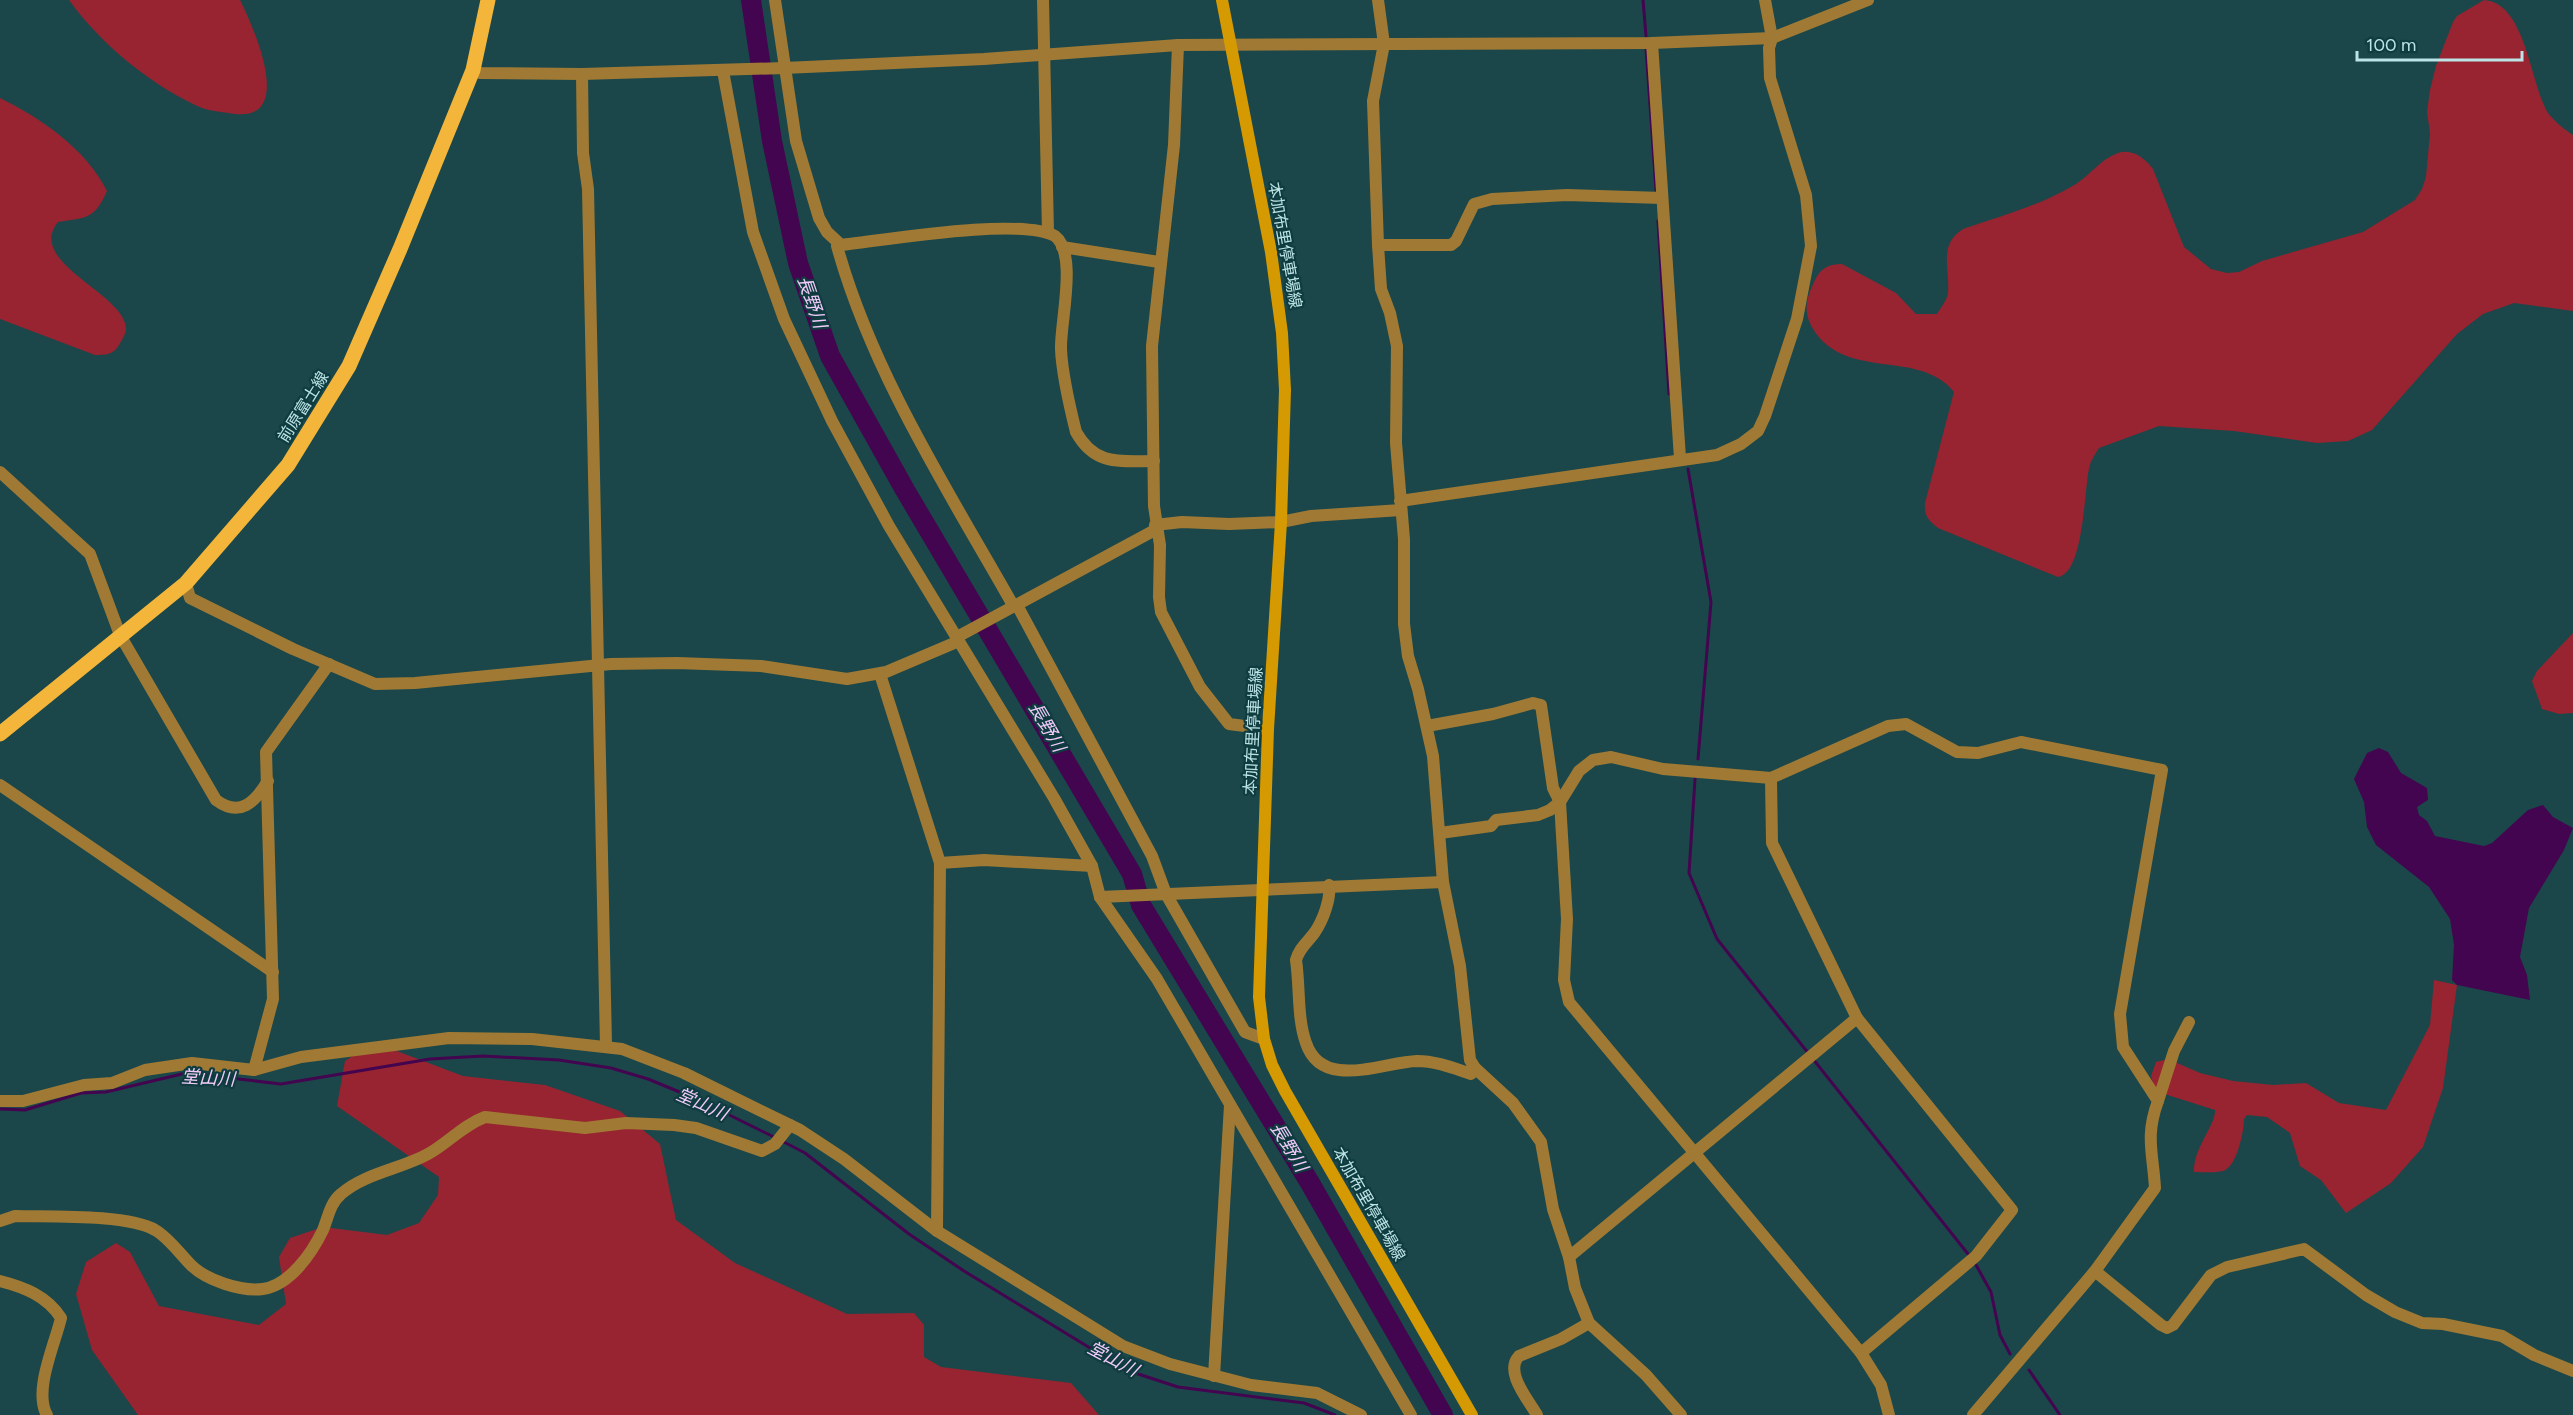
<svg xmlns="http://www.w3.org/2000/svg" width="2573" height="1415" font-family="Figtree,'Noto Sans JP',sans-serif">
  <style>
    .green { fill: #972430 }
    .water { fill: #43054f }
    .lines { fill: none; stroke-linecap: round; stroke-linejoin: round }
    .stream { stroke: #43054f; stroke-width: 3 }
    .river { stroke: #43054f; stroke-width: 20 }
    .minor { stroke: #a07a34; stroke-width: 12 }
    .secondary { stroke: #d59901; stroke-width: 12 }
    .primary { stroke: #f3b53a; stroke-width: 15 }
    .labels { text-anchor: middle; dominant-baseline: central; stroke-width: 4.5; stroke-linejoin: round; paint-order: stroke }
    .street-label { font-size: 16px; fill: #bce3e5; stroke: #0e3c3f }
    .water-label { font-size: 18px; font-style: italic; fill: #f2cbfb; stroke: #0e3c3f }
  </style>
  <rect width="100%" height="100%" fill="#1b474a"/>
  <g class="green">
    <path d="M69,0h171c13,26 56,121 -5,114 -14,-2 -28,-3 -40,-9 -49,-24 -94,-61 -126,-105z"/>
    <path d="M2484,0c42,3 46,83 64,113 6,8 17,17 25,22v176l-59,-8 -31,11 -26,20 -85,96 -24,11 -31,2 -83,-12 -75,-5 -60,22c-4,7 -9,13 -10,21 -5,22 -5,104 -31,108l-120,-49c-10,-8 -14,-12 -13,-25l29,-111c-35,-44 -108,-10 -141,-63 -10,-17 -7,-30 1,-47 6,-13 13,-18 28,-18l54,29 20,21h21c4,-7 10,-14 11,-21 2,-26 -10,-48 15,-64 38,-13 79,-24 113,-45 14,-9 25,-25 42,-31 14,-5 27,5 35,16l31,78 27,22 16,4 12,-1 23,-11 101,-29 52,-32 7,-11 4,-12 4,-44 -3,-21 3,-22 6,-24 17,-44 4,-6z"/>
    <path d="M0,98c41,20 86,51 107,93 -13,29 -20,26 -49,31 -33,40 66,71 68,106 0,6 -4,12 -7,17 -6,10 -13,10 -24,10l-95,-36z"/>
    <polygon points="2573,633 2573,713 2559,714 2542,709 2532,681 2537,671"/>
    <path d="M2434,980l23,5 -14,103 -20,59 -32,36 -45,30 -25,-33 -21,-14 -10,-33 -23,-16 -20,-2 -3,4c0,12 -7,48 -21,52 -8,2 -20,1 -29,1 -1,-24 22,-47 21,-62l-60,-19 -4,-15 5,-14 12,-3 32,14 33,8 40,4 33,-2 33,20 47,7 44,-85z"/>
    <polygon points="373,1042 463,1076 545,1085 620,1111 660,1144 676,1220 735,1263 847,1314 914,1313 924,1325 924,1357 941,1367 1071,1383 1099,1415 138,1415 92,1350 76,1294 86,1262 116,1243 130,1252 159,1306 259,1325 286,1304 279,1257 290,1238 323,1227 387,1235 419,1223 438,1195 439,1177 337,1106 345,1061"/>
  </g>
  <polygon class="water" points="2379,748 2388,752 2401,773 2427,788 2428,800 2417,807 2419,815 2427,821 2435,836 2484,846 2492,843 2528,810 2543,805 2553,817 2573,828 2564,850 2529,908 2520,957 2527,975 2530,1000 2457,985 2452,980 2454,945 2450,919 2429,887 2376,845 2367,827 2364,802 2354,779 2367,753"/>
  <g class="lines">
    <g class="stream">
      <polyline points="1643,0 1646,36"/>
      <polyline points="1646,48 1656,190"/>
      <polyline points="1658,221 1669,394"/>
      <polyline points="1688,469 1711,602 1698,759"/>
      <polyline points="1695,779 1689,873 1717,939 1809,1054"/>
      <polyline points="1813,1059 1968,1254"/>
      <polyline points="0,1109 25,1110 81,1093 106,1092 186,1073 281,1084 430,1059 483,1056 559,1060 611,1068 648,1079 699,1100 776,1138"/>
      <polyline points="782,1141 805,1153 909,1234 964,1271 1126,1370 1178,1387 1304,1403 1335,1415"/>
      <polyline points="1976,1265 1991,1292 2000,1335 2010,1354"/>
      <polyline points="2029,1370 2060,1415"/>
    </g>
    <polyline class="river" points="751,0 772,141 798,263 830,356 905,490 1132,874 1141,905 1310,1183 1443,1415"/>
    <g class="minor">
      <polyline points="775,0 796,141 819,218 827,232 841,245"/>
      <polyline points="1043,0 1048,233"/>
      <polyline points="1378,0 1384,44 1373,101 1378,245 1381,289 1390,313 1397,346 1396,443 1404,539 1404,624 1408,656 1418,689 1433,756 1443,882 1460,966 1470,1060 1475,1068 1513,1103 1541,1142 1553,1209 1569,1257 1575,1288 1589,1323 1646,1375 1681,1415"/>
      <polyline points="1652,43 1680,458"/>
      <polyline points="1178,45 1174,145 1152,346 1154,506 1160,545 1159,597 1161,612 1200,687 1229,724 1268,729"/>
      <polyline points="473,70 480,73 582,74 784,68 984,59 1178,45 1652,43 1772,38 1868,0"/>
      <polyline points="723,71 753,232 784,319 832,421 889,526 1054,798 1092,866 1100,897 1157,979 1411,1415"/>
      <polyline points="582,74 583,153 588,189 606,1046"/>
      <path d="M841,245c45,-5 178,-28 214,-9 23,18 5,87 6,113 1,25 9,59 15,83 19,34 43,29 78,29"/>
      <path d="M841,245l-4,1c35,127 112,246 177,361"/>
      <polyline points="1378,245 1451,245 1456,241 1474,204 1492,199 1567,195 1662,198"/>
      <polyline points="1062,247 1159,262"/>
      <path d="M0,472l90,82 30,81 96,165c24,18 39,2 52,-19"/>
      <polyline points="1400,501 1717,455 1741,444 1758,431 1765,416 1797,319 1811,246 1806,195 1770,78 1769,48 1772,38 1765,0"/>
      <polyline points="1155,525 1182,522 1229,524 1281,522 1311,516 1401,510"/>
      <polyline points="186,583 190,598 293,649 375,684 415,683 611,664 677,663 761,666 847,679 886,672 959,641"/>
      <polyline points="1017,605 1152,856 1166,894 1245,1032 1264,1039"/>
      <polyline points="957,637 1155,530"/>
      <polyline points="880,674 940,863 937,1231"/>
      <polyline points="1427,726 1493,714 1533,703 1541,705 1553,788 1560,802 1567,919 1564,980 1569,1002 1861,1353 1881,1385 1889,1415"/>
      <polyline points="1771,778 1772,843 1857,1018 2012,1210 1976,1256 1861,1353"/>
      <polyline points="0,785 273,972"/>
      <path d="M1440,833l51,-7 5,-6 42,-5 12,-5 10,-8 19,-31 14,-11 18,-3 52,12 108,9 117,-52 18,-2 51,28 21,1 43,-11 141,28 -42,244 3,33 35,54c-13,35 -5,52 -3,87l-60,83 -122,144"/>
      <polyline points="940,863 984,860 1092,866"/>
      <path d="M1329,885c2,14 -6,35 -14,47 -7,10 -16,16 -19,28 4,27 1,58 10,83 16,48 77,19 111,18 19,0 36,7 54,13l4,-6"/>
      <polyline points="1100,897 1443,882"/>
      <polyline points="254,1070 273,999 266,752 329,664"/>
      <polyline points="0,1101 23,1101 84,1085 112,1083 145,1070 192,1063 254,1070 301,1057 449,1038 532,1039 622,1049 684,1073 800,1130 844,1159 937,1231 1123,1346 1170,1364 1251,1385 1317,1393 1361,1415"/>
      <polyline points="2158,1101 2174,1051 2189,1022"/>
      <path d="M0,1221l15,-5c33,1 113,-2 140,14 13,7 25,24 36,35 15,15 50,27 72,24 27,-4 49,-36 60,-59 5,-12 7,-27 18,-36 24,-21 60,-25 87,-40 20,-11 35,-29 57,-37l100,11 41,-5 48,2 22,3 66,23 13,-7 15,-19"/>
      <polyline points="1569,1257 1857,1018"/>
      <polyline points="2095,1271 2161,1325 2167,1328 2173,1325 2211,1275 2227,1267 2304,1249 2366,1295 2395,1312 2422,1323 2443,1324 2502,1336 2534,1355 2573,1371"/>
      <path d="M0,1281c24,6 47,15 61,37 -6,26 -28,73 -14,97"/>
      <polyline points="1214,1376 1230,1105"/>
      <path d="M1537,1415c-9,-16 -33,-43 -18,-59l42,-17 28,-16"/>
    </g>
    <polyline class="secondary" points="1222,0 1271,252 1282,333 1285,390 1281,522 1268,729 1259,997 1264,1039 1272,1065 1285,1091 1472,1415"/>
    <polyline class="primary" points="0,734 186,583 288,465 349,366 400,249 473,70 488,0"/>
  </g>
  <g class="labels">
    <g class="street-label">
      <text transform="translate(1285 245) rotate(80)">本加布里停車場線</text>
      <text transform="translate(303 407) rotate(-58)">前原富士線</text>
      <text transform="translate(1253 731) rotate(-87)">本加布里停車場線</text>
      <text transform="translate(1369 1204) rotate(60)">本加布里停車場線</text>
    </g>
    <g class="water-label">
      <text transform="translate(812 302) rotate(71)">長野川</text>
      <text transform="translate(1047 727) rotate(60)">長野川</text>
      <text transform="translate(208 1078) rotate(3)">堂山川</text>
      <text transform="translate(702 1104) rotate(24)">堂山川</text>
      <text transform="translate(1289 1147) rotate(59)">長野川</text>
      <text transform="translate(1113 1359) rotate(28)">堂山川</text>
    </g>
  </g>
  <path d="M2357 51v9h165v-9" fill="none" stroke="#bce3e5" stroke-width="3"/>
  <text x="2366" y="51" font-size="18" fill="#bce3e5" stroke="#0e3c3f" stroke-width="4.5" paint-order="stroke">100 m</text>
</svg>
